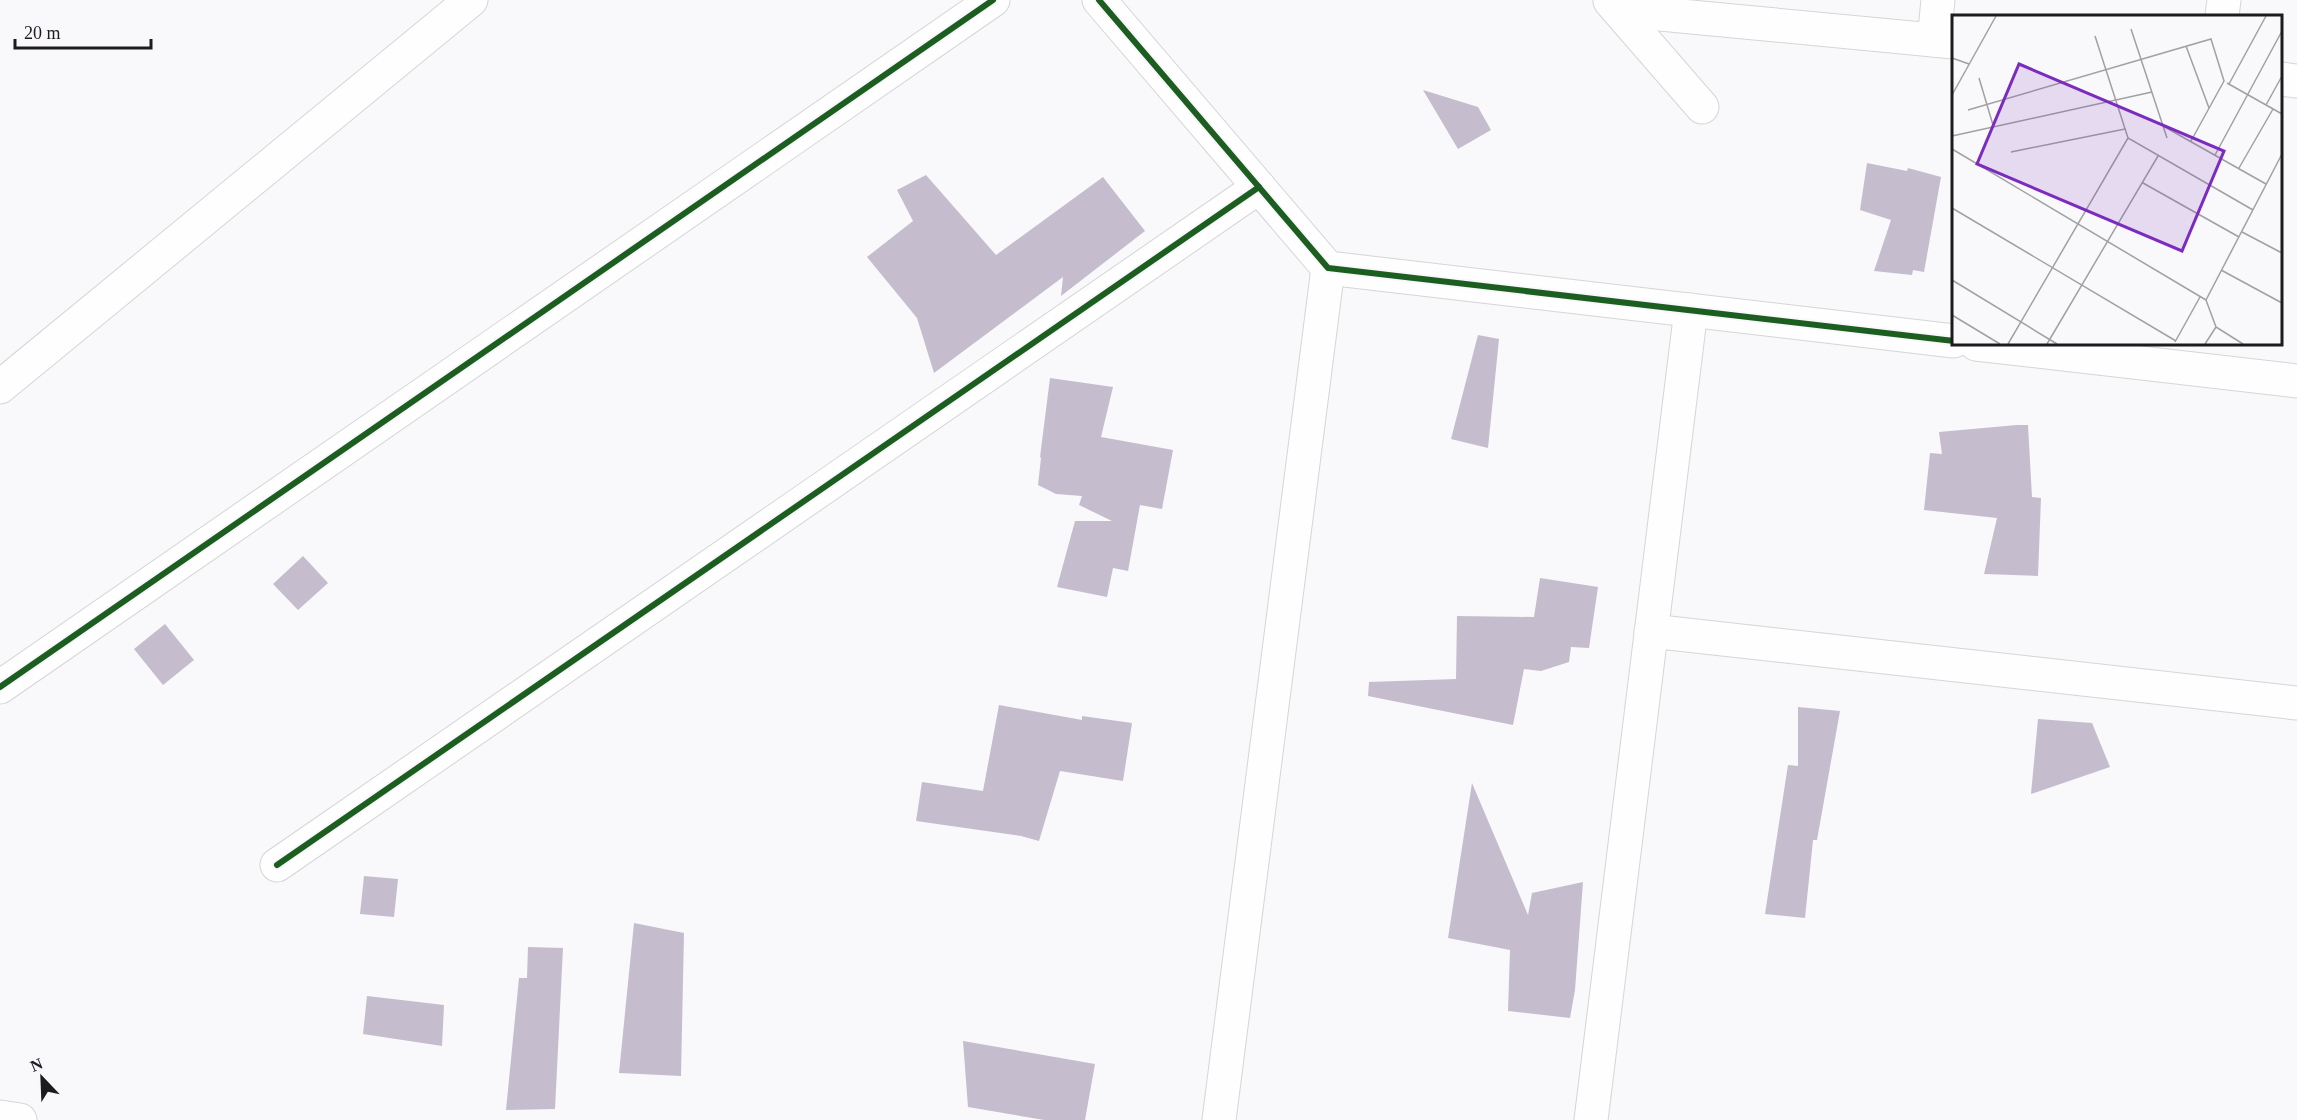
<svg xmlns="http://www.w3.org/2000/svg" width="2297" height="1120" font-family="Georgia,serif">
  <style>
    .building { fill: #c5bdcd }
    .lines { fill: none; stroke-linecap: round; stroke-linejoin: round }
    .minor-casing { stroke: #d6d5d7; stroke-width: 35 }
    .minor { stroke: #fefefe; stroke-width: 33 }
    .cycleway-casing { stroke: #f9f7fb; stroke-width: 10 }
    .cycleway { stroke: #1b5e20; stroke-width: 6 }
    .inset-road { fill: none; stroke: #a1a0a2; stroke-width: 1.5 }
    .view { fill: #7b2cbf; fill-opacity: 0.15; stroke: #7b2cbf; stroke-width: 3 }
    .inset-edge { fill: none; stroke: #1c1c1d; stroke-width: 3 }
  </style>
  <rect width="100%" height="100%" fill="#f9f8fa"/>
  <g class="building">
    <polygon points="1423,90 1478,107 1491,130 1458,149"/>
    <polygon points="1867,163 1907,171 1908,168 1941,177 1924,272 1913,270 1912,275 1874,271 1891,220 1860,210"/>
    <polygon points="926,175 996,255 1103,177 1145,231 1061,296 1063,277 934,373 917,318 867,257 913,221 897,190"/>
    <polygon points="1478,335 1499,339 1488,448 1451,439"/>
    <polygon points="1050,378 1113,387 1101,437 1173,450 1162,509 1140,505 1128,571 1113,568 1107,597 1057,587 1075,521 1112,521 1079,505 1082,496 1056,494 1038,485 1041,458 1040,457"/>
    <polygon points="2017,425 2028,425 2032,497 2041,498 2038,576 1984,574 1997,518 1924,510 1930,453 1942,454 1939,432"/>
    <polygon points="303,556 328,583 298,610 273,584"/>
    <polygon points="1540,578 1598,587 1589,648 1571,647 1569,662 1541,671 1524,669 1513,725 1368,696 1369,682 1456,679 1457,616 1534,617"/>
    <polygon points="165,624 194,660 163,685 134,649"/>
    <polygon points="999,705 1082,720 1082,716 1132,723 1123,781 1060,771 1039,841 1021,836 916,821 922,782 983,791"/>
    <polygon points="1798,707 1840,711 1817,840 1813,840 1805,918 1765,914 1788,765 1798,766"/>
    <polygon points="2038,719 2092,723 2110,767 2031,794"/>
    <polygon points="1472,783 1528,915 1532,893 1583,882 1575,990 1570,1018 1508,1011 1510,950 1448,938"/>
    <polygon points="364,876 398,879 394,917 360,914"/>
    <polygon points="634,923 684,933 681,1076 619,1073"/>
    <polygon points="528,947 563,948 555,1109 506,1110 519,978 527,978"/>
    <polygon points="367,996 444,1005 442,1046 363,1034"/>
    <polygon points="963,1041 1095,1064 1085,1120 1044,1120 968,1107"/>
  </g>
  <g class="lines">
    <g class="minor-casing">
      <g id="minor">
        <polyline points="1099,0 1328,268 1954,341"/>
        <polyline points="1610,1 1702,107"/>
        <polyline points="1618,10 1954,42"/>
        <polyline points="2222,16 2224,0"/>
        <polyline points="1934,40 1938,0"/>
        <polyline points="2280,79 2297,81"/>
        <polyline points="1976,344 2297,381"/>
        <polyline points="0,387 471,0"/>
        <polyline points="1651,631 2297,703"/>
        <polyline points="0,687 993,0"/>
        <polyline points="277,865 1259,187"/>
        <polyline points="0,1117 20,1120"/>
        <polyline points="1219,1120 1328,268"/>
        <polyline points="1591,1120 1691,310"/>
      </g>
    </g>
    <use href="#minor" class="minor"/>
    <g class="cycleway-casing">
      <g id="cycleway">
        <polyline points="1099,0 1328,268 1954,341"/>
        <polyline points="0,687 993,0"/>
        <polyline points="277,865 1259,187"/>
      </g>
    </g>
    <use href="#cycleway" class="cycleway"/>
  </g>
  <g transform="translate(1952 15)">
    <rect width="330" height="330" fill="#f9f8fa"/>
    <path class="inset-road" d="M179,14l36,109M143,21l33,102 125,72M234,31l23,62M0,43l17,6M27,63l14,47M275,68l55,31M277,69l37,-68M0,80l44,-79M314,90l16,-29M16,95l243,-71 13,42 -33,60M211,111l103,58M0,121l200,-44M0,134l254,151M59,137l114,-23M263,140l67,-124M287,153l34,-59M191,168l96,54M0,193l224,133M290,217l40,21M269,255l61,33M0,265l105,64M0,300l48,29M223,327l25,-45M56,329l120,-206M95,329l111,-188M253,329l11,-17M291,329l-27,-17 -10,-27 76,-146"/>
    <path class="view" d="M67,49l205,87 -42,100 -205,-87z"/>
    <rect width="330" height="330" class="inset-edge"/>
  </g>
  <g transform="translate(42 1078) rotate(337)" stroke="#f9f7fb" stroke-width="4.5" paint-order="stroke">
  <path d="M0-4.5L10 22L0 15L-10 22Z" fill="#1c1c1d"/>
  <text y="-9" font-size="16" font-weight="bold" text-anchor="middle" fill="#1c1c1d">N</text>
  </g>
  <path d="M15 39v9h136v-9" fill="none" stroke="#1c1c1d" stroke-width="3"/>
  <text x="24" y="39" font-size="18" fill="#1c1c1d" stroke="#f9f7fb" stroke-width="4.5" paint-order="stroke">20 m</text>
</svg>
